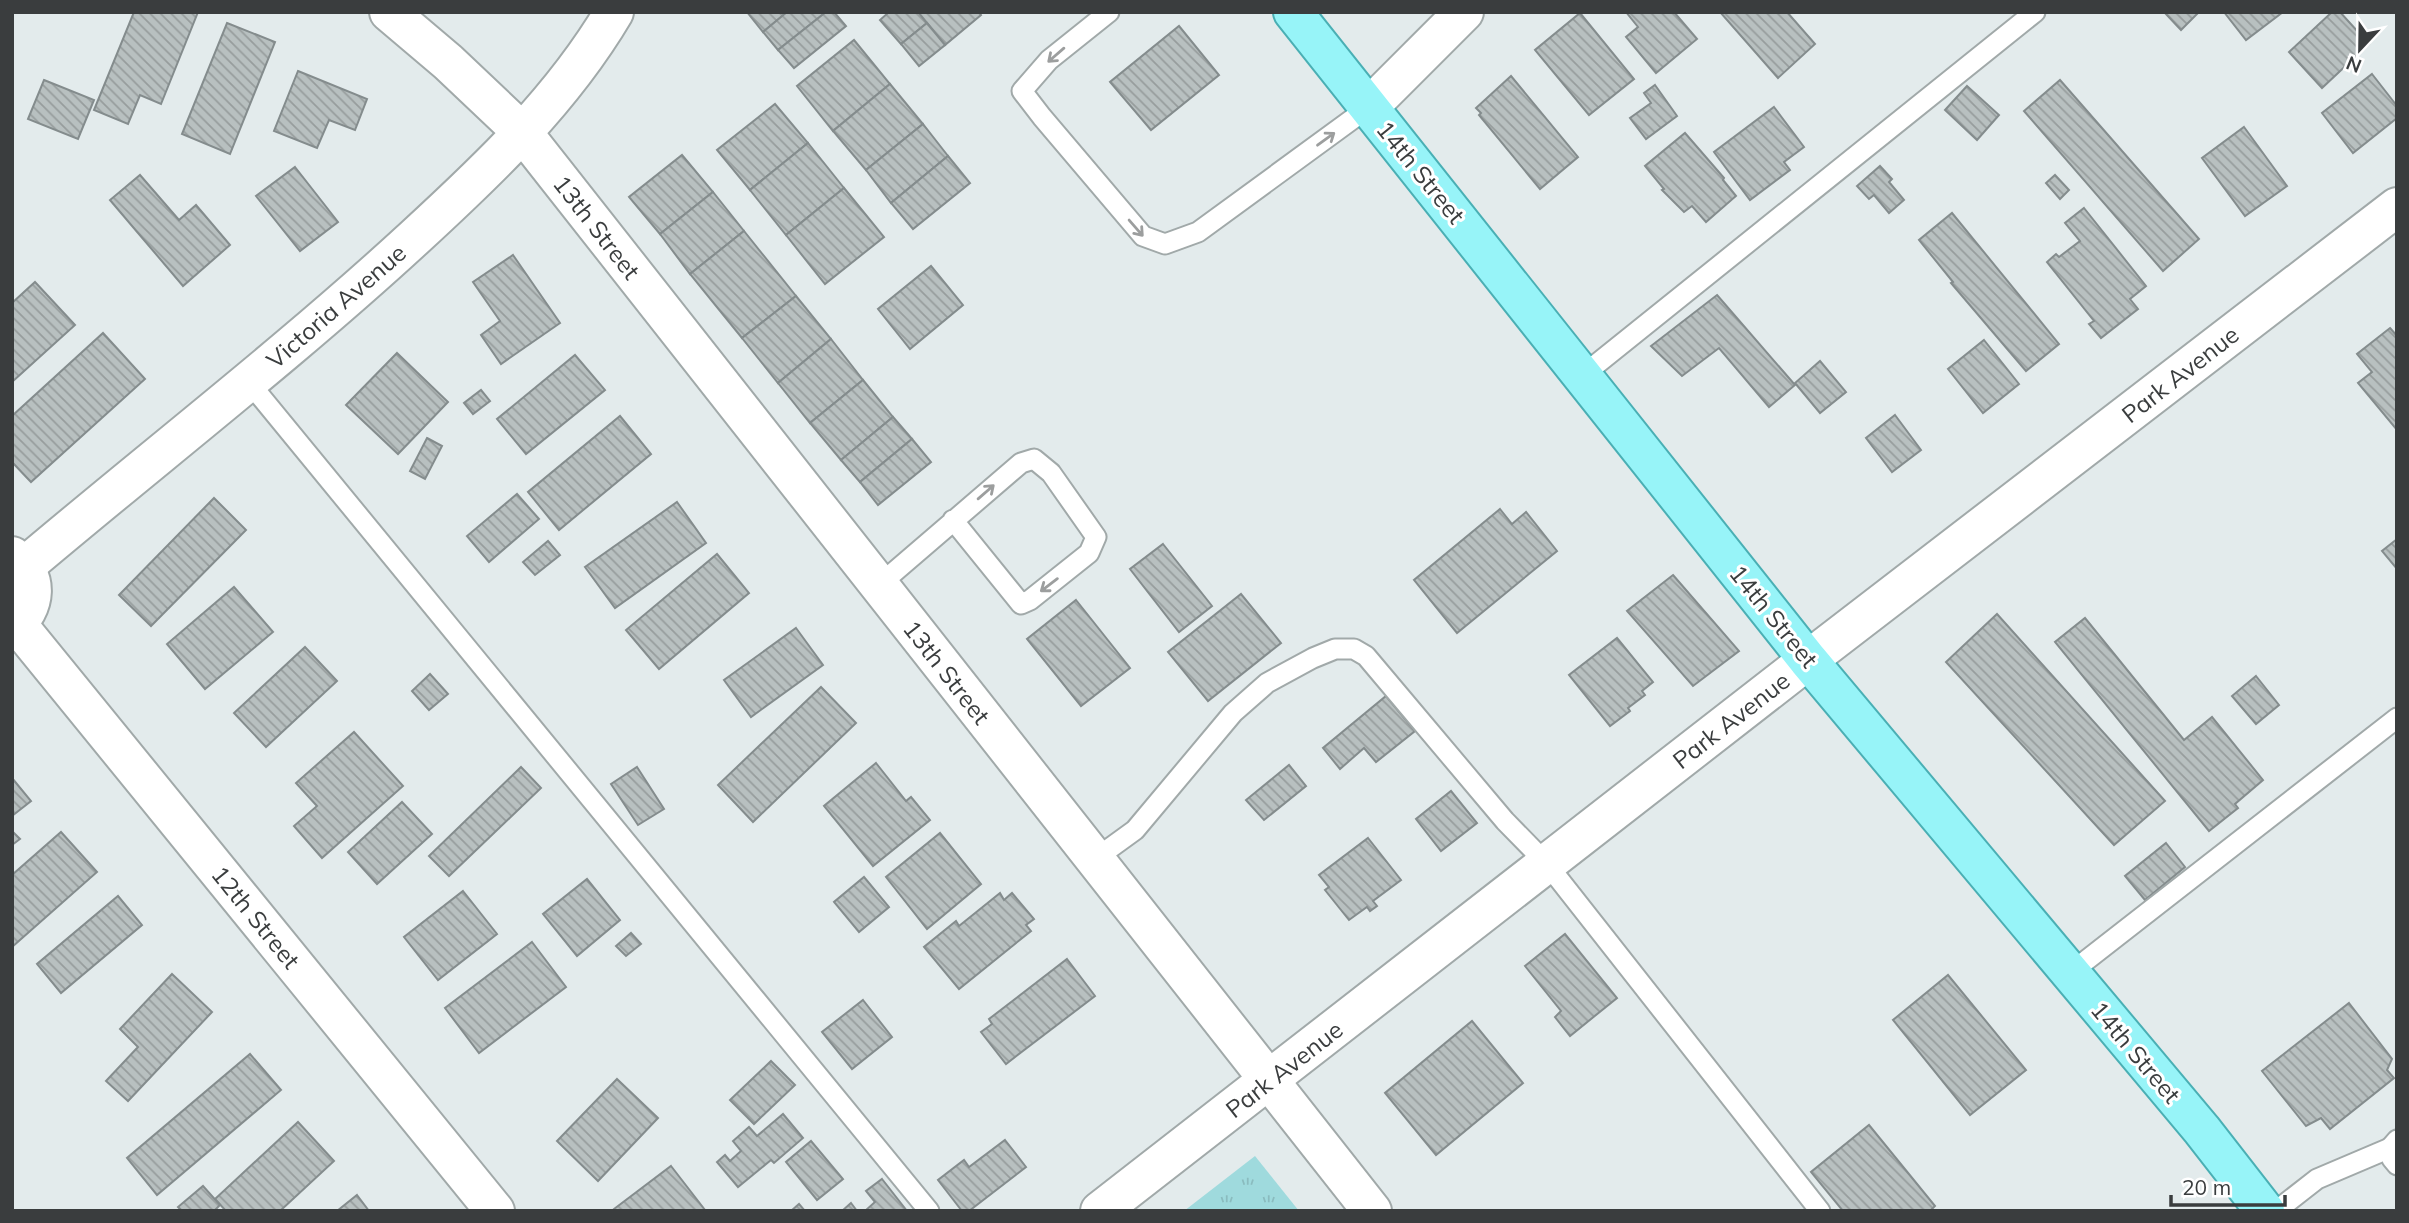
<svg xmlns="http://www.w3.org/2000/svg" width="2409" height="1223" font-family="Mulish,sans-serif">
  <style>
    .park { fill: url(#park-tufts) }
    .building { fill: url(#building-back-hatch); stroke: #848c8d; stroke-width: 2 }
    .lines { fill: none; stroke-linecap: round; stroke-linejoin: round }
    .service-casing { stroke: #a1a9a9; stroke-width: 23 }
    .minor-casing { stroke: #a1a9a9; stroke-width: 42 }
    .tertiary-casing { stroke: #a1a9a9; stroke-width: 42 }
    .primary-casing { stroke: #4aafb4; stroke-width: 42 }
    .service { stroke: #fff; stroke-width: 19 }
    .minor { stroke: #fff; stroke-width: 38 }
    .tertiary { stroke: #fff; stroke-width: 38 }
    .primary { stroke: #97f4f8; stroke-width: 38 }
    .oneway { stroke: #9c9e9e }
    .labels { text-anchor: middle; dominant-baseline: central; stroke-width: 6; stroke-linejoin: round; paint-order: stroke }
    .street-label { font-size: 24px; fill: #3a3d3e; stroke: #fff }
  </style>
  <defs>
    <pattern id="park-tufts" width="24" height="20" patternUnits="userSpaceOnUse" patternTransform="scale(1.75)"><rect width="24" height="20" fill="#9fdadd"/><path d="M3 7l-1-3M5 7V3M7 7l1-3M15 17l-1-3M17 17v-4M19 17l1-3" fill="none" stroke="#8abcbf"/></pattern>
    <pattern id="building-back-hatch" width="6" height="6" patternUnits="userSpaceOnUse" patternTransform="scale(1.75)"><rect width="6" height="6" fill="#b8c0c0"/><path d="M-1 5l2 2M0 0l6 6M5-1l2 2" fill="none" stroke="#979d9d"/></pattern>
  </defs>
  <rect width="100%" height="100%" fill="#e3ebec"/>
  <polygon class="park" points="1255,1156 1299,1211 1184,1211"/>
  <g class="building">
    <polygon points="134,12 198,12 161,104 140,95 128,124 94,110"/>
    <polygon points="747,12 787,12 763,32"/>
    <polygon points="787,12 826,12 778,50 763,32"/>
    <polygon points="826,12 834,12 846,26 794,68 778,50"/>
    <polygon points="889,12 919,12 927,23 901,44 880,20"/>
    <polygon points="918,12 979,12 981,15 945,45"/>
    <polygon points="1626,12 1674,12 1697,39 1656,73 1626,37 1638,27"/>
    <polygon points="1720,12 1787,12 1815,44 1778,78"/>
    <polygon points="2164,12 2199,12 2181,30"/>
    <polygon points="2224,12 2283,12 2246,40"/>
    <polygon points="2332,12 2340,12 2369,44 2322,88 2289,52"/>
    <polygon points="1580,13 1634,79 1589,115 1535,50"/>
    <polygon points="227,23 275,42 230,154 182,134"/>
    <polygon points="927,23 945,45 919,66 901,44"/>
    <polygon points="1179,26 1219,75 1151,130 1110,82"/>
    <polygon points="854,40 890,84 833,131 797,86"/>
    <polygon points="298,71 367,99 355,130 329,120 317,148 274,131"/>
    <polygon points="2372,74 2397,106 2397,118 2353,153 2322,113"/>
    <polygon points="1511,76 1578,157 1540,189 1479,115 1481,113 1476,108"/>
    <polygon points="44,80 94,100 78,139 28,119"/>
    <polygon points="2060,80 2199,239 2163,271 2024,111"/>
    <polygon points="890,84 923,124 866,170 833,131"/>
    <polygon points="1655,85 1677,116 1646,139 1630,118 1651,103 1644,93"/>
    <polygon points="1967,86 1999,115 1977,140 1945,110"/>
    <polygon points="775,104 808,143 750,190 717,150"/>
    <polygon points="1774,107 1804,147 1784,162 1790,170 1750,200 1714,152"/>
    <polygon points="923,124 948,156 891,203 866,170"/>
    <polygon points="2244,127 2287,186 2245,216 2202,158"/>
    <polygon points="1685,133 1724,178 1723,180 1736,196 1706,222 1692,206 1684,212 1662,190 1664,189 1645,166"/>
    <polygon points="808,143 844,188 786,235 750,190"/>
    <polygon points="682,155 713,192 660,234 629,197"/>
    <polygon points="948,156 970,183 913,229 891,203"/>
    <polygon points="1880,166 1892,179 1889,182 1904,200 1889,213 1874,195 1869,199 1857,186"/>
    <polygon points="295,167 338,222 300,251 256,196"/>
    <polygon points="140,175 179,220 196,205 230,245 183,286 110,200"/>
    <polygon points="2055,175 2069,190 2060,199 2046,183"/>
    <polygon points="844,188 884,237 825,284 786,235"/>
    <polygon points="713,192 744,231 690,274 660,234"/>
    <polygon points="2084,208 2146,286 2130,299 2138,309 2101,338 2089,324 2094,321 2047,262 2056,254 2059,257 2080,241 2065,223"/>
    <polygon points="1952,213 2059,344 2026,371 1951,283 1953,282 1919,240"/>
    <polygon points="744,231 796,296 742,338 690,274"/>
    <polygon points="513,255 560,323 501,364 481,335 500,321 473,282"/>
    <polygon points="931,266 963,305 910,349 878,309"/>
    <polygon points="35,282 75,325 12,382 12,303"/>
    <polygon points="1717,295 1795,385 1769,407 1719,348 1682,376 1651,346"/>
    <polygon points="796,296 831,339 778,383 742,338"/>
    <polygon points="2390,328 2397,336 2397,430 2358,383 2372,372 2357,354"/>
    <polygon points="103,333 145,379 31,482 12,462 12,416"/>
    <polygon points="831,339 863,380 810,423 778,383"/>
    <polygon points="1984,340 2019,384 1983,413 1948,369"/>
    <polygon points="397,353 448,402 398,454 346,405"/>
    <polygon points="575,355 605,390 526,454 497,419"/>
    <polygon points="1820,361 1846,392 1820,413 1795,383"/>
    <polygon points="863,380 893,417 841,460 810,423"/>
    <polygon points="481,390 490,401 473,414 464,403"/>
    <polygon points="1895,415 1921,450 1892,472 1866,438"/>
    <polygon points="620,416 651,454 559,530 528,492"/>
    <polygon points="893,417 912,439 860,482 841,460"/>
    <polygon points="427,438 442,446 425,479 410,471"/>
    <polygon points="912,439 931,462 878,505 860,482"/>
    <polygon points="517,494 539,519 489,562 467,536"/>
    <polygon points="214,498 246,530 151,626 119,595"/>
    <polygon points="677,502 706,543 615,608 585,567"/>
    <polygon points="1500,509 1512,524 1526,512 1557,551 1457,633 1414,580"/>
    <polygon points="2397,539 2397,569 2382,551"/>
    <polygon points="548,541 560,555 535,575 523,562"/>
    <polygon points="1163,544 1212,606 1179,632 1130,569"/>
    <polygon points="717,554 749,593 659,669 626,630"/>
    <polygon points="1673,575 1739,651 1693,686 1627,611"/>
    <polygon points="234,587 273,632 205,689 167,644"/>
    <polygon points="1241,594 1281,643 1208,701 1168,652"/>
    <polygon points="1076,600 1130,668 1081,706 1027,639"/>
    <polygon points="1997,614 2165,801 2114,845 1946,662"/>
    <polygon points="2085,618 2184,740 2212,717 2263,780 2235,804 2238,808 2209,831 2055,642"/>
    <polygon points="796,628 823,665 751,717 724,680"/>
    <polygon points="1617,638 1653,682 1642,691 1645,695 1628,708 1630,711 1610,726 1569,675"/>
    <polygon points="305,647 337,681 266,747 234,713"/>
    <polygon points="430,674 448,694 429,710 412,691"/>
    <polygon points="2256,676 2279,705 2256,724 2232,696"/>
    <polygon points="821,687 856,723 753,822 718,785"/>
    <polygon points="1386,696 1415,731 1376,762 1364,748 1340,769 1323,748"/>
    <polygon points="354,732 403,786 322,858 294,826 317,806 296,783"/>
    <polygon points="876,763 906,801 911,797 930,820 873,866 824,806"/>
    <polygon points="1289,765 1306,786 1264,820 1246,800"/>
    <polygon points="521,767 541,788 449,876 429,856"/>
    <polygon points="637,767 664,809 638,825 611,784"/>
    <polygon points="12,778 31,801 12,816"/>
    <polygon points="1451,791 1477,823 1441,851 1416,819"/>
    <polygon points="402,802 432,834 377,884 348,852"/>
    <polygon points="12,831 20,839 12,845"/>
    <polygon points="61,832 97,872 12,947 12,875"/>
    <polygon points="940,833 981,884 927,929 886,877"/>
    <polygon points="1368,838 1401,880 1373,901 1377,906 1370,911 1367,907 1349,920 1325,890 1329,887 1319,875"/>
    <polygon points="2166,843 2185,867 2145,900 2125,876"/>
    <polygon points="864,877 889,907 859,932 834,902"/>
    <polygon points="587,879 620,920 577,956 543,914"/>
    <polygon points="463,891 497,934 438,980 404,937"/>
    <polygon points="1000,893 1004,900 1012,893 1034,919 1026,925 1031,931 959,989 924,947 956,921 959,926"/>
    <polygon points="118,896 142,925 61,993 37,964"/>
    <polygon points="631,933 641,944 626,956 616,946"/>
    <polygon points="1565,934 1617,998 1570,1036 1555,1017 1561,1011 1525,966"/>
    <polygon points="532,942 566,987 479,1053 445,1008"/>
    <polygon points="1067,959 1095,996 1006,1064 981,1032 992,1024 989,1019"/>
    <polygon points="172,974 212,1012 128,1101 106,1081 138,1047 120,1029"/>
    <polygon points="1948,975 2026,1070 1970,1115 1893,1020"/>
    <polygon points="863,1000 892,1037 852,1069 822,1032"/>
    <polygon points="2349,1003 2392,1059 2387,1070 2394,1078 2330,1129 2321,1118 2306,1126 2262,1071"/>
    <polygon points="1472,1021 1523,1083 1436,1155 1385,1093"/>
    <polygon points="250,1054 281,1090 157,1195 127,1158"/>
    <polygon points="771,1061 795,1085 754,1124 730,1100"/>
    <polygon points="617,1079 658,1118 598,1181 557,1141"/>
    <polygon points="783,1114 803,1138 774,1163 771,1160 738,1187 717,1162 725,1155 730,1161 741,1151 733,1141 749,1127 757,1136"/>
    <polygon points="298,1122 334,1161 280,1211 226,1211 215,1199"/>
    <polygon points="1869,1125 1935,1206 1930,1211 1843,1211 1811,1172"/>
    <polygon points="1005,1140 1026,1167 969,1211 962,1211 938,1180 964,1160 969,1167"/>
    <polygon points="811,1141 843,1179 817,1200 786,1162"/>
    <polygon points="671,1166 705,1210 615,1211 614,1209"/>
    <polygon points="882,1179 907,1211 865,1211 875,1202 866,1191"/>
    <polygon points="203,1186 220,1205 214,1211 182,1211 178,1207"/>
    <polygon points="357,1195 369,1211 337,1211"/>
    <polygon points="851,1203 857,1211 842,1211"/>
    <polygon points="799,1204 805,1211 791,1211"/>
  </g>
  <g class="lines">
    <g class="service-casing">
      <g id="service">
        <polyline points="1109,12 1049,60 1022,91 1042,117 1143,236 1165,244 1198,232 1369,107"/>
        <polyline points="1583,375 2035,12"/>
        <polyline points="248,381 929,1211"/>
        <polyline points="879,585 1021,463 1034,459 1051,473 1096,537 1089,553 1030,600 1021,604 953,520"/>
        <polyline points="1095,859 1135,830 1233,713 1267,683 1313,658 1335,649 1354,649 1366,656 1505,821 1547,864 1820,1211"/>
        <polyline points="2070,973 2397,718"/>
        <polyline points="2397,1140 2390,1148 2392,1159 2397,1165"/>
        <polyline points="2276,1211 2317,1179 2390,1148"/>
      </g>
    </g>
    <g class="minor-casing">
      <g id="minor">
        <polyline points="389,12 448,62 523,133 1372,1211"/>
        <polyline points="1369,107 1464,12"/>
        <polyline points="17,624 495,1211"/>
      </g>
    </g>
    <g class="tertiary-casing">
      <g id="tertiary">
        <path d="M12,556c28,19 25,52 0,72"/>
        <path d="M24,567c130,-110 265,-214 390,-329 75,-69 148,-138 200,-226"/>
        <polyline points="1100,1211 1808,660 2397,207"/>
      </g>
    </g>
    <g class="primary-casing">
      <polyline id="primary" points="1293,12 1808,660 2202,1130 2265,1211"/>
    </g>
    <use href="#service" class="service"/>
    <use href="#minor" class="minor"/>
    <use href="#tertiary" class="tertiary"/>
    <use href="#primary" class="primary"/>
  </g>
  <defs><path id="oneway-shaft" d="M-6 0H5M1.5-3L5.5 0L1.5 3" fill="none" stroke-width="1.6" stroke-linecap="round" stroke-linejoin="round" transform="scale(1.75)"/></defs>
  <g class="oneway">
    <use href="#oneway-shaft" transform="translate(1056 55) rotate(139)"/>
    <use href="#oneway-shaft" transform="translate(1326 139) rotate(-36)"/>
    <use href="#oneway-shaft" transform="translate(1136 228) rotate(49)"/>
    <use href="#oneway-shaft" transform="translate(986 492) rotate(-41)"/>
    <use href="#oneway-shaft" transform="translate(1049 585) rotate(143)"/>
  </g>
  <g class="labels">
    <g class="street-label">
      <text transform="translate(1421 172) rotate(51)">14th Street</text>
      <text transform="translate(597 227) rotate(52)">13th Street</text>
      <text transform="translate(336 306) rotate(-41)">Victoria Avenue</text>
      <text transform="translate(2180 374) rotate(-38)">Park Avenue</text>
      <text transform="translate(1774 616) rotate(51)">14th Street</text>
      <text transform="translate(947 672) rotate(52)">13th Street</text>
      <text transform="translate(1731 720) rotate(-38)">Park Avenue</text>
      <text transform="translate(256 917) rotate(51)">12th Street</text>
      <text transform="translate(2136 1052) rotate(50)">14th Street</text>
      <text transform="translate(1284 1069) rotate(-38)">Park Avenue</text>
    </g>
  </g>
  <rect width="2409" height="1223" fill="none" stroke="#3a3d3e" stroke-width="28"/>
  <g transform="translate(2360 49) rotate(202)" stroke="#ffffff" stroke-width="5" paint-order="stroke">
  <path d="M0-5L12 26L0 18L-12 26Z" fill="#3a3d3e"/>
  <text y="-10" font-size="19" font-weight="bold" text-anchor="middle" fill="#3a3d3e">N</text>
  </g>
  <path d="M2171 1195v10h114v-10" fill="none" stroke="#3a3d3e" stroke-width="3.5"/>
  <text x="2182" y="1195" font-size="21" fill="#3a3d3e" stroke="#ffffff" stroke-width="5" paint-order="stroke">20 m</text>
</svg>
